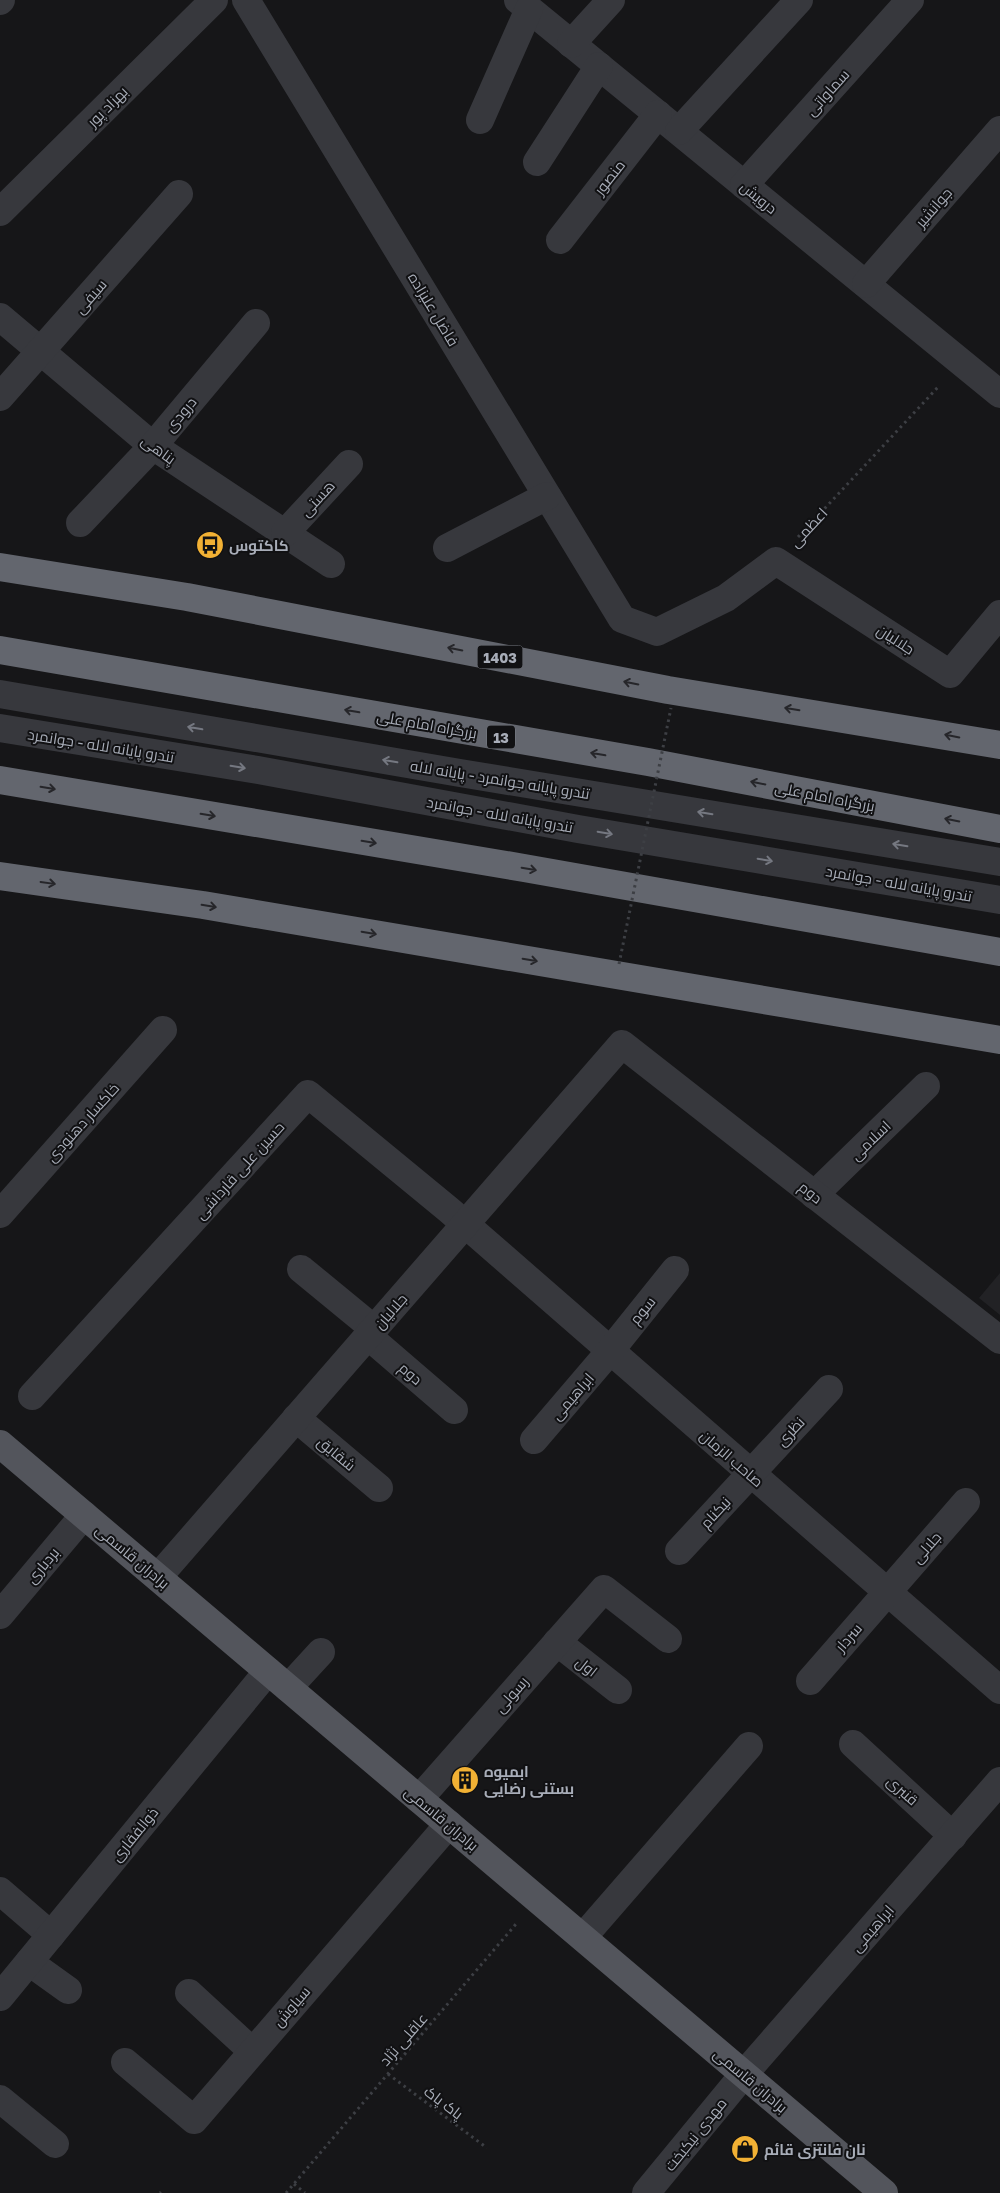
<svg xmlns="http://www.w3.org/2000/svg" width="1000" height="2193" font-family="'Golos Text',Cairo,sans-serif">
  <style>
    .built { fill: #222225 }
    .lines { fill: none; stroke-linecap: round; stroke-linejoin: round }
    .path { stroke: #3d3f44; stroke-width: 3; stroke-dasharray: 2.5 4; stroke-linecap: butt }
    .minor { stroke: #37383d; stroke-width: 28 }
    .major { stroke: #53555c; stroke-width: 28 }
    .highway { stroke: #63666e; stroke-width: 28 }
    .path-bridge { stroke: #3d3f44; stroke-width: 3; stroke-dasharray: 2.5 4; stroke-linecap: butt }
    .oneway { stroke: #26262a }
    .oneway2 { stroke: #757881 }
    .labels { text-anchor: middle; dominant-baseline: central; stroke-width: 4; stroke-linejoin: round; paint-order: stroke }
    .shield { fill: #111113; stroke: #7b7e86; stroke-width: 1 }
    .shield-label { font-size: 14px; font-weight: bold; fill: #a8adb8 }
    .street-label { font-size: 15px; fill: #a8adb8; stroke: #111113 }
    .poi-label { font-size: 15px; font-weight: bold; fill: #a8adb8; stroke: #111113; text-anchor: start }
  </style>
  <rect width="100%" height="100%" fill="#161618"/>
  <polygon class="built" points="1000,1273 1000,1315 979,1298"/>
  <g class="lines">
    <g class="path">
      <polyline points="798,537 939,386"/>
      <polyline points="388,2074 487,2148"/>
      <polyline points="294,2184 305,2193"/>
      <polyline points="160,2193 161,2192"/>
      <polyline points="286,2193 516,1924"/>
    </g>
    <g class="minor">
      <polyline points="246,0 622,619 657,632 726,598 776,561 950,674 1000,614"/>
      <polyline points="518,0 1000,394"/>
      <polyline points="0,1 1,0"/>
      <polyline points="571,44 611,0"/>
      <polyline points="480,120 529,9"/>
      <polyline points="679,131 799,0"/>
      <polyline points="537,162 599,66"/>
      <polyline points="744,185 910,0"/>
      <polyline points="0,212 214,0"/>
      <polyline points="560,240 658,114"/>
      <polyline points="866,284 1000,130"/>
      <polyline points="0,317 153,446 331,564"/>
      <polyline points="0,397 179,194"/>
      <polyline points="80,523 153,446 256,323"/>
      <polyline points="285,533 349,464"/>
      <polyline points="447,548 547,496"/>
      <polyline points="0,694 460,773 1000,862"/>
      <polyline points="0,728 258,770 578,829 1000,900"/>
      <polyline points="814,1195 926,1086"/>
      <polyline points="0,1214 163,1030"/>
      <polyline points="301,1269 374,1329"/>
      <polyline points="368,1336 454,1410"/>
      <polyline points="32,1396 308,1094 449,1210 1000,1690"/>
      <polyline points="296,1418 379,1488"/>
      <polyline points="534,1440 610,1351 675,1270"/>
      <polyline points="679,1551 829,1389"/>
      <polyline points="158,1577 622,1044 1000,1340"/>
      <polyline points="0,1615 84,1515"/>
      <polyline points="557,1642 618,1690"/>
      <polyline points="810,1681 966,1502"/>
      <polyline points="288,1688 321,1652"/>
      <polyline points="853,1744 953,1836"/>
      <polyline points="419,1799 604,1589 668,1639"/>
      <polyline points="0,1891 51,1935"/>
      <polyline points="583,1937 749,1746"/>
      <polyline points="29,1962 68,1990"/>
      <polyline points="189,1993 252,2051"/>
      <polyline points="0,1997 268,1671"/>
      <polyline points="125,2062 194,2120 449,1824"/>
      <polyline points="0,2099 55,2144"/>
      <polyline points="646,2193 744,2074 1000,1781"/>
    </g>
    <polyline class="major" points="0,1444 884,2193"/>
    <g class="highway">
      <polyline points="0,567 187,597 668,690 1000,745"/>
      <polyline points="0,650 648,762 1000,829"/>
      <polyline points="0,780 524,868 1000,952"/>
      <polyline points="0,876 203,905 1000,1040"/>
    </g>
    <polyline class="path-bridge" points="619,964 671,708"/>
  </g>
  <defs><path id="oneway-shaft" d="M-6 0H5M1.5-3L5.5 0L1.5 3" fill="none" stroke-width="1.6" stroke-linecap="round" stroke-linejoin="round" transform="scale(1.25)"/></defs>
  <g class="oneway">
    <use href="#oneway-shaft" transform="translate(455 649) rotate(-169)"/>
    <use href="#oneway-shaft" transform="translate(631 683) rotate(-169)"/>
    <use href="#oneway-shaft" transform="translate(792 709) rotate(-171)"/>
    <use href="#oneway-shaft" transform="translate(352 711) rotate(-170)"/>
    <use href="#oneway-shaft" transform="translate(952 736) rotate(-169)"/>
    <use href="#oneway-shaft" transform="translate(598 754) rotate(-170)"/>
    <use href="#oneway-shaft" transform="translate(758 783) rotate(-169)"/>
    <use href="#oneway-shaft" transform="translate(48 788) rotate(9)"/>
    <use href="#oneway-shaft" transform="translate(208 815) rotate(9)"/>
    <use href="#oneway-shaft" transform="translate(952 820) rotate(-169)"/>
    <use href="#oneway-shaft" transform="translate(369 842) rotate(9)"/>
    <use href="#oneway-shaft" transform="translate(529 869) rotate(10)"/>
    <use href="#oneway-shaft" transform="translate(48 883) rotate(8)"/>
    <use href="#oneway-shaft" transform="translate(209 906) rotate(9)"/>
    <use href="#oneway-shaft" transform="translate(369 933) rotate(10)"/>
    <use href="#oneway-shaft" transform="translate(530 960) rotate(10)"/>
  </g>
  <g class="oneway2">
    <use href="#oneway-shaft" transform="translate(195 728) rotate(-170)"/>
    <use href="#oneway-shaft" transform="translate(390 761) rotate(-170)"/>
    <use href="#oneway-shaft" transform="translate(238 767) rotate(9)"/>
    <use href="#oneway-shaft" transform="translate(705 813) rotate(-171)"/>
    <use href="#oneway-shaft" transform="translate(605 833) rotate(10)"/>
    <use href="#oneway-shaft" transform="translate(900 845) rotate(-171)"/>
    <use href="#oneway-shaft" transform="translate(765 860) rotate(10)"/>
  </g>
  <defs>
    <g id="bus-disc" transform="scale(1.4375)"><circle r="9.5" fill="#f2b134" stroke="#111113"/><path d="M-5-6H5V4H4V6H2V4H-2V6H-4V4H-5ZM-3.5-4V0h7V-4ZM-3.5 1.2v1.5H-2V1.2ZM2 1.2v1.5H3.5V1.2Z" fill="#111"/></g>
    <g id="building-disc" transform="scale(1.4375)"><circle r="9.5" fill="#f2b134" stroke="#111113"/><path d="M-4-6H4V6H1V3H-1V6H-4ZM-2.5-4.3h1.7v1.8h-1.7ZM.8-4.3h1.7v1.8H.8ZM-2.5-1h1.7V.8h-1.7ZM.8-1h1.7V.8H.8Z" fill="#111"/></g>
    <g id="shop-disc" transform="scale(1.4375)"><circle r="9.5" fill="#f2b134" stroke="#111113"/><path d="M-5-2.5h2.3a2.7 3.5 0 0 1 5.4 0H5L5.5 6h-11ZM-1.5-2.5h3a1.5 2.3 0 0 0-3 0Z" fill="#111"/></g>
  </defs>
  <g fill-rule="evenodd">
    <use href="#bus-disc" x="210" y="545"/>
    <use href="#building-disc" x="465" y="1780"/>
    <use href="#shop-disc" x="745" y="2149"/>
  </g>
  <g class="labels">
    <g class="shield">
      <rect x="477.5" y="645.5" width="45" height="23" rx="4"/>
      <rect x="487" y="725.5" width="28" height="23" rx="4"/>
    </g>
    <g class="shield-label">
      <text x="500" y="657">1403</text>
      <text x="501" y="737">13</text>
    </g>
    <g class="street-label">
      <text transform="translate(827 92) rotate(-48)">سماواتی</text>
      <text transform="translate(107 106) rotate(-45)">بهزاد پور</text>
      <text transform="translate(609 177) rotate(-52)">منصور</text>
      <text transform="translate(759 197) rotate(39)">درویش</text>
      <text transform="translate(933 207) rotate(-49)">جوانشیر</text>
      <text transform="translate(90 296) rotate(-49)">سیفی</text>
      <text transform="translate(434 309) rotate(59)">فاضل علیزاده</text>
      <text transform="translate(180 414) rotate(-50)">درودی</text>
      <text transform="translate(159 449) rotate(36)">پناهی</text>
      <text transform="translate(317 498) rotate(-47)">هستی</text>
      <text transform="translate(808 527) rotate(-47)">اعظمی</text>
      <text transform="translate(896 639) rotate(33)">جلالیان</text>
      <text transform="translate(427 724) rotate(10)">بزرگراه امام علی</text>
      <text transform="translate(101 745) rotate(9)">تندرو پایانه لاله - جوانمرد</text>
      <text transform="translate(500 779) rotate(9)">تندرو پایانه جوانمرد - پایانه لاله</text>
      <text transform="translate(825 796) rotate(11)">بزرگراه امام علی</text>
      <text transform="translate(500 814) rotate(10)">تندرو پایانه لاله - جوانمرد</text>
      <text transform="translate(899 883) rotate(10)">تندرو پایانه لاله - جوانمرد</text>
      <text transform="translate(82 1122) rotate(-48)">خاکسار دهنودی</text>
      <text transform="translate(870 1140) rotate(-44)">اسلامی</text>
      <text transform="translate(239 1170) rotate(-48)">حسین علی قارداشی</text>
      <text transform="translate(811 1192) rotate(38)">دوم</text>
      <text transform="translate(642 1310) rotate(-51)">سوم</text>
      <text transform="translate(390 1311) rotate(-49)">جلالیان</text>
      <text transform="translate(411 1373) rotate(41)">دوم</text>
      <text transform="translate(572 1396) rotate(-49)">ابراهیمی</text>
      <text transform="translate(790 1431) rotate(-47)">نظری</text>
      <text transform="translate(337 1453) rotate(40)">شقایق</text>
      <text transform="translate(732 1458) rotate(41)">صاحب الزمان</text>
      <text transform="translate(715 1512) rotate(-47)">نیکنام</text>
      <text transform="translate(926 1547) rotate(-49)">جلالی</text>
      <text transform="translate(133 1556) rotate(40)">برادران قاسمی</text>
      <text transform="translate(42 1565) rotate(-50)">بردباری</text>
      <text transform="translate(848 1637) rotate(-49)">سردار</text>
      <text transform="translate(587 1666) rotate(38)">اول</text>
      <text transform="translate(511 1694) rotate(-49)">رسولی</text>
      <text transform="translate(903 1790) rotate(42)">قنبری</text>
      <text transform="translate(442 1818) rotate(40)">برادران قاسمی</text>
      <text transform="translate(134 1834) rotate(-51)">ذوالفقاری</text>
      <text transform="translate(872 1928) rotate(-49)">ابراهیمی</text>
      <text transform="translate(291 2006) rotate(-49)">سیاوش</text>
      <text transform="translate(403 2039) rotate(-49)">عاقلی نژاد</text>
      <text transform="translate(751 2080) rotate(40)">برادران قاسمی</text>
      <text transform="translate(444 2102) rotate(37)">پاک پاک</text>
      <text transform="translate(695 2134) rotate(-51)">مهدی نیکبخت</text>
    </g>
    <g class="poi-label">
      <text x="229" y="545">کاکتوس</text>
      <text x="484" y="1771">ابمیوه<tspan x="484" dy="17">بستنی رضایی</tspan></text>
      <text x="764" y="2149">نان فانتزی قائم</text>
    </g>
  </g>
</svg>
